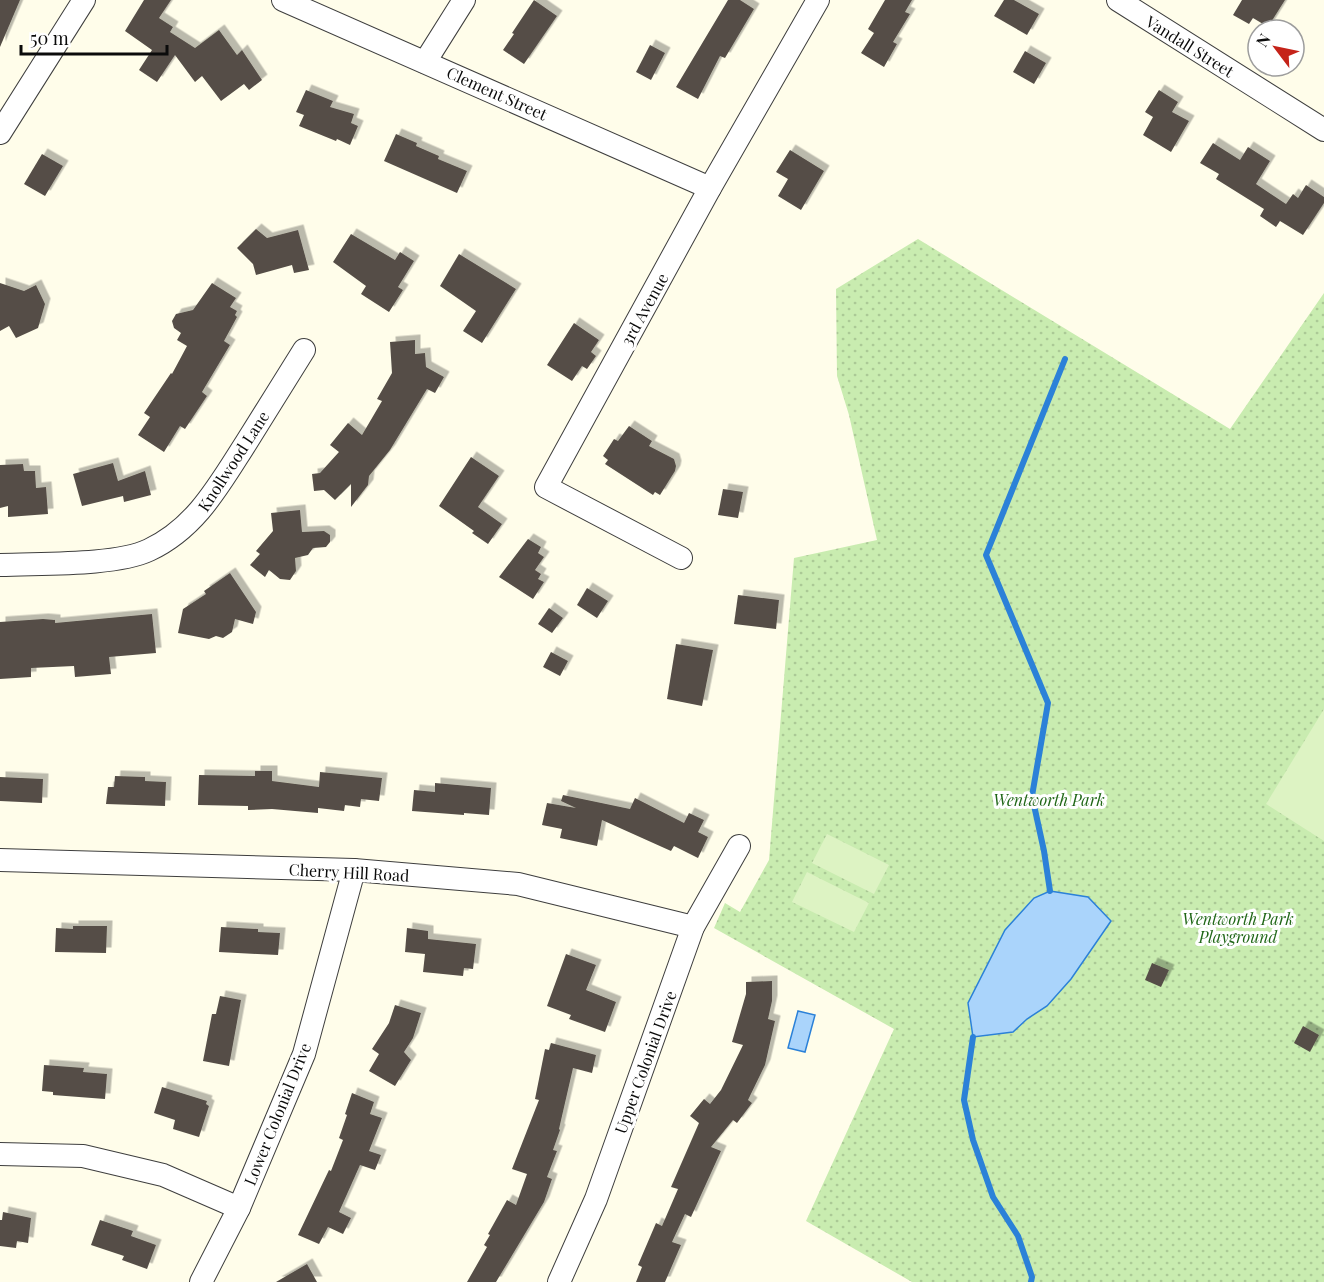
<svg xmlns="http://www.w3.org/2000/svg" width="1324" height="1282" font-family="'Playfair Display',serif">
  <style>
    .park { fill: url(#park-dots) }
    .pitch { fill: #ddf3c3 }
    .water { fill: #aad4fb; stroke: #2b81d8; stroke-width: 1.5 }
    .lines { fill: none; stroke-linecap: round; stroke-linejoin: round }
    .stream { stroke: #2b81d8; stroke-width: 6 }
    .building { fill: #554e47; filter: url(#shadow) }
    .minor-casing { stroke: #3e3e3e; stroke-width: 24 }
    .minor { stroke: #fff; stroke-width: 22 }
    .labels { text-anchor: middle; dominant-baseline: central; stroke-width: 6; stroke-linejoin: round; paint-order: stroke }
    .street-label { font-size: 16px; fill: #0b0b0b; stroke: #fff }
    .park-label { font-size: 16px; font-style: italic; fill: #206717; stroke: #fff }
  </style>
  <defs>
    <pattern id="park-dots" width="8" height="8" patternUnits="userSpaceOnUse" patternTransform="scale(1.5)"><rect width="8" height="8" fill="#c9ecb0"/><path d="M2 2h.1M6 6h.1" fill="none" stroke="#abc996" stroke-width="1.8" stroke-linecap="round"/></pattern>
    <filter id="shadow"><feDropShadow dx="5.5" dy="-5.5" stdDeviation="0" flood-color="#0004"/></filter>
  </defs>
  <rect width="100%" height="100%" fill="#fffdea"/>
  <polygon class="park" points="918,239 1230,429 1324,293 1324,1282 912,1282 806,1221 894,1029 714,928 725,903 740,912 769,860 794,558 877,540 849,415 837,376 836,289"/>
  <g class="pitch">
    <polygon points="1324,709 1324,841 1266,804"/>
    <polygon points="827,834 889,865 874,894 812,863"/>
    <polygon points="807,872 869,903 854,932 792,902"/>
  </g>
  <g class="water">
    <polygon points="1050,891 1088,897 1111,921 1071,979 1047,1006 1027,1019 1013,1032 973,1037 968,1003 1005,930 1034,898"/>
    <polygon points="798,1011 815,1015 805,1052 788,1048"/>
  </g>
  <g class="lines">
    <g class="stream">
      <polyline points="1050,891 1044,851 1032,796 1048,703 986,555 1065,359"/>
      <polyline points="973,1037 964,1100 973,1140 993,1197 1018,1236 1032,1277 1031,1282"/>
    </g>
  </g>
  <g class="building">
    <polygon points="0,0 20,0 0,47"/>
    <polygon points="144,0 171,0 159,18 173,27 170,32 195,48 219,30 237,55 242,50 262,80 249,90 244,84 221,101 202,76 195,82 175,55 157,82 139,70 152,50 125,31"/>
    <polygon points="534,0 557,16 524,64 503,50 514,34 512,33"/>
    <polygon points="728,0 740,0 754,9 725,58 720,56 698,99 676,87"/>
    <polygon points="885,0 912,0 905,12 910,14 893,42 897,44 884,67 861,53 874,33 868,29"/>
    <polygon points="1004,0 1014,0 1039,14 1027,35 994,16"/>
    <polygon points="1242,0 1285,0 1268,27 1253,18 1249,24 1233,15"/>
    <polygon points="650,45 665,53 651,80 636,72"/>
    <polygon points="1025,51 1046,63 1034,84 1013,72"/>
    <polygon points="306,90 333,101 330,107 354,114 351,123 358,126 350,145 337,139 336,141 299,126 304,115 296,112"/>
    <polygon points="1159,90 1178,102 1172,112 1189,121 1171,152 1143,135 1153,117 1145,112"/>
    <polygon points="396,134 417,143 416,146 439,156 438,159 467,171 457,193 384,161"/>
    <polygon points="1213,143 1240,160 1248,147 1270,161 1256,184 1286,204 1293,194 1298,198 1306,185 1324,197 1324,203 1303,235 1280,221 1276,227 1260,216 1264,209 1216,179 1219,174 1200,163"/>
    <polygon points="790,150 824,171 801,210 778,196 788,179 776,172"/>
    <polygon points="42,154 63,166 45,196 24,184"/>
    <polygon points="256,229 267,238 298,230 309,270 294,273 292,265 256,275 253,264 237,248"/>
    <polygon points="351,234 395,260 400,252 414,261 398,287 403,290 389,312 361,294 366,286 333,262"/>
    <polygon points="459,254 516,289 482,343 463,331 476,311 440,286"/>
    <polygon points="0,283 24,291 36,285 45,304 38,328 16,338 9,326 0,331"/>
    <polygon points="212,283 236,298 230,307 237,311 235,315 237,317 224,341 230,345 202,392 207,396 185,429 180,426 164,452 138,435 150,417 144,413 171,373 172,374 187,346 177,340 181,333 174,328 172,321 176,314 193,310"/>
    <polygon points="574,323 599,340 591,352 596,356 587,369 582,366 572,381 547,365"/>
    <polygon points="415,340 415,354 425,353 426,367 444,377 435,393 427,389 390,450 369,476 368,485 351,507 351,484 335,500 324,490 314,491 312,474 320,473 339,452 330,445 348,423 362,435 382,401 377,399 392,373 390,342"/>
    <polygon points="629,426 652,441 649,446 674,459 676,466 675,471 660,495 655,492 653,495 605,464 608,460 603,456 614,439 618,441"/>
    <polygon points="471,457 499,476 478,507 502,524 488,544 472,533 474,531 439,506"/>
    <polygon points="113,463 118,481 145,471 151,495 124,502 123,496 82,506 73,474"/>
    <polygon points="23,464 24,471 35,471 36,488 46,487 48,514 8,517 8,506 0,508 0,465"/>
    <polygon points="723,489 743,492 738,518 718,515"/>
    <polygon points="300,510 302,532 324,531 330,535 330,542 326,547 313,548 308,555 295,558 296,571 290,580 280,579 269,570 265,577 250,565 260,554 256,551 273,531 271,513"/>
    <polygon points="528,539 541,547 538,553 544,557 535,570 541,574 538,579 544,582 533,599 499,577"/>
    <polygon points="230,573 256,612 253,624 235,619 232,632 223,638 216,636 209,639 178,633 183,609 206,594 204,591"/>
    <polygon points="587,588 608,601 597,618 577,605"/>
    <polygon points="738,595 779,600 776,629 734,624"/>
    <polygon points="549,608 563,618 552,633 538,624"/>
    <polygon points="152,614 156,653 109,657 111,674 75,677 74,666 31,668 31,677 0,679 0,622 43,619 55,620 55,623"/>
    <polygon points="676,644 713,650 702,706 667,699"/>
    <polygon points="551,652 568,661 560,676 543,667"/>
    <polygon points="255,771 272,771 272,781 319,787 320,772 382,778 379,801 361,799 360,807 345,805 344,811 318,808 318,813 272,809 248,810 248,806 198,805 199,775 255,776"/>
    <polygon points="115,776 145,777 145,781 166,782 165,806 106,804 108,787 114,787"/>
    <polygon points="0,777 43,779 42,803 0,801"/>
    <polygon points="435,783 491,788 489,815 464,813 464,815 412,811 414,790 435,792"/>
    <polygon points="563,795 630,809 635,798 684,823 689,813 704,820 698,832 708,837 698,858 674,846 671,851 602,820 597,846 560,838 562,829 542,825 547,803 576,808 561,801"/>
    <polygon points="73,926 107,926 106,953 55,952 56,928 73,929"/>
    <polygon points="221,927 258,929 258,932 280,933 278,955 219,952"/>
    <polygon points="407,928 428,931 428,939 476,944 473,969 464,968 463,976 423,972 425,954 405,952"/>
    <polygon points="566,954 596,965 586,990 616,1002 605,1032 569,1019 571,1015 547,1006"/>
    <polygon points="1152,963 1169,970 1161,987 1145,980"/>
    <polygon points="772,981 772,1001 768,1019 775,1021 765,1065 748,1100 752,1103 737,1123 733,1120 711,1147 721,1151 691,1217 685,1214 672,1242 681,1245 665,1282 636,1282 642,1267 638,1265 656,1223 662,1226 678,1189 671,1187 699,1123 690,1116 704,1099 710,1104 721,1090 743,1045 732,1042 746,994 746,982"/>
    <polygon points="220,996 241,1000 229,1066 203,1061 212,1014 216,1014"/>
    <polygon points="395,1005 421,1013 413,1038 404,1052 411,1060 395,1086 369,1071 379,1054 372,1049 389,1023"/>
    <polygon points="1303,1026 1319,1035 1310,1052 1294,1043"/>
    <polygon points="551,1043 596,1055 592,1073 573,1068 559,1129 560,1130 553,1150 557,1151 547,1177 552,1179 544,1202 496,1282 467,1282 487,1247 484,1245 490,1235 488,1234 507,1200 516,1205 527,1174 512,1169 539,1100 535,1099 545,1049 549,1050"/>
    <polygon points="44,1065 84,1068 83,1072 107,1074 105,1099 53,1095 53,1092 42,1091"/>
    <polygon points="162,1087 207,1101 206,1104 209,1106 199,1137 173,1129 175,1120 154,1113"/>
    <polygon points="352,1093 374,1102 370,1114 382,1118 369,1151 381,1155 375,1170 360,1165 339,1212 351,1218 343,1234 328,1227 319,1244 298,1235 329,1170 331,1171 343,1140 339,1138 347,1115 345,1114"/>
    <polygon points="3,1212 31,1218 28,1243 17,1241 16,1248 0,1246 0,1220 2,1220"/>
    <polygon points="100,1220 133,1231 131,1236 156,1245 147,1269 122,1260 124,1256 91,1245"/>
    <polygon points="307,1264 317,1282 276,1282"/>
  </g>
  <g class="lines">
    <g class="minor-casing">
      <g id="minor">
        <polyline points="283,0 710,188"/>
        <polyline points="1118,0 1324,130"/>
        <polyline points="425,62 464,0"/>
        <polyline points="0,133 84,0"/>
        <polyline points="681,558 546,487 710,188 818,0"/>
        <path d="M0,565c40,-2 115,1 149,-15 47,-22 70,-65 97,-107 19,-31 39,-62 58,-93"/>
        <polyline points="0,860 354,870 518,884 693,927"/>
        <polyline points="0,1154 83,1156 163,1175 239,1208"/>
        <polyline points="201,1282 239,1208 304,1054 354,870"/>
        <polyline points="559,1282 596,1199 693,927 739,846"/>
      </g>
    </g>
    <use href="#minor" class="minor"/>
  </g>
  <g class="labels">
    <g class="street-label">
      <text transform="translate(1190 46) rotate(32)">Vandall Street</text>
      <text transform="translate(497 93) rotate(24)">Clement Street</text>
      <text transform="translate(644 309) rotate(-61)">3rd Avenue</text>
      <text transform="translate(233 461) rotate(-57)">Knollwood Lane</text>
      <text transform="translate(349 872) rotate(3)">Cherry Hill Road</text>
      <text transform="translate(645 1062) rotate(-70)">Upper Colonial Drive</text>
      <text transform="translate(277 1114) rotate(-68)">Lower Colonial Drive</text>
    </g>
    <g class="park-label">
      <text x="1049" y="799">Wentworth Park</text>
      <text x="1238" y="918">Wentworth Park<tspan x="1238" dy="18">Playground</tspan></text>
    </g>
  </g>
  <g transform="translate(1276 48) rotate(302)"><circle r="28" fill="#ffffff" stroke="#9d9d9d" stroke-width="1.5"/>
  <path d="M0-4.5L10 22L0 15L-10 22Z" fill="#c52319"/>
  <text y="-9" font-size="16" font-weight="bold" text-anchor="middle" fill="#0b0b0b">N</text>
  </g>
  <path d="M21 45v9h146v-9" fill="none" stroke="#0b0b0b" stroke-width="3"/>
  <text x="30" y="45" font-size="18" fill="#0b0b0b" stroke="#ffffff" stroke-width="4.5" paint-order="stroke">50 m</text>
</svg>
